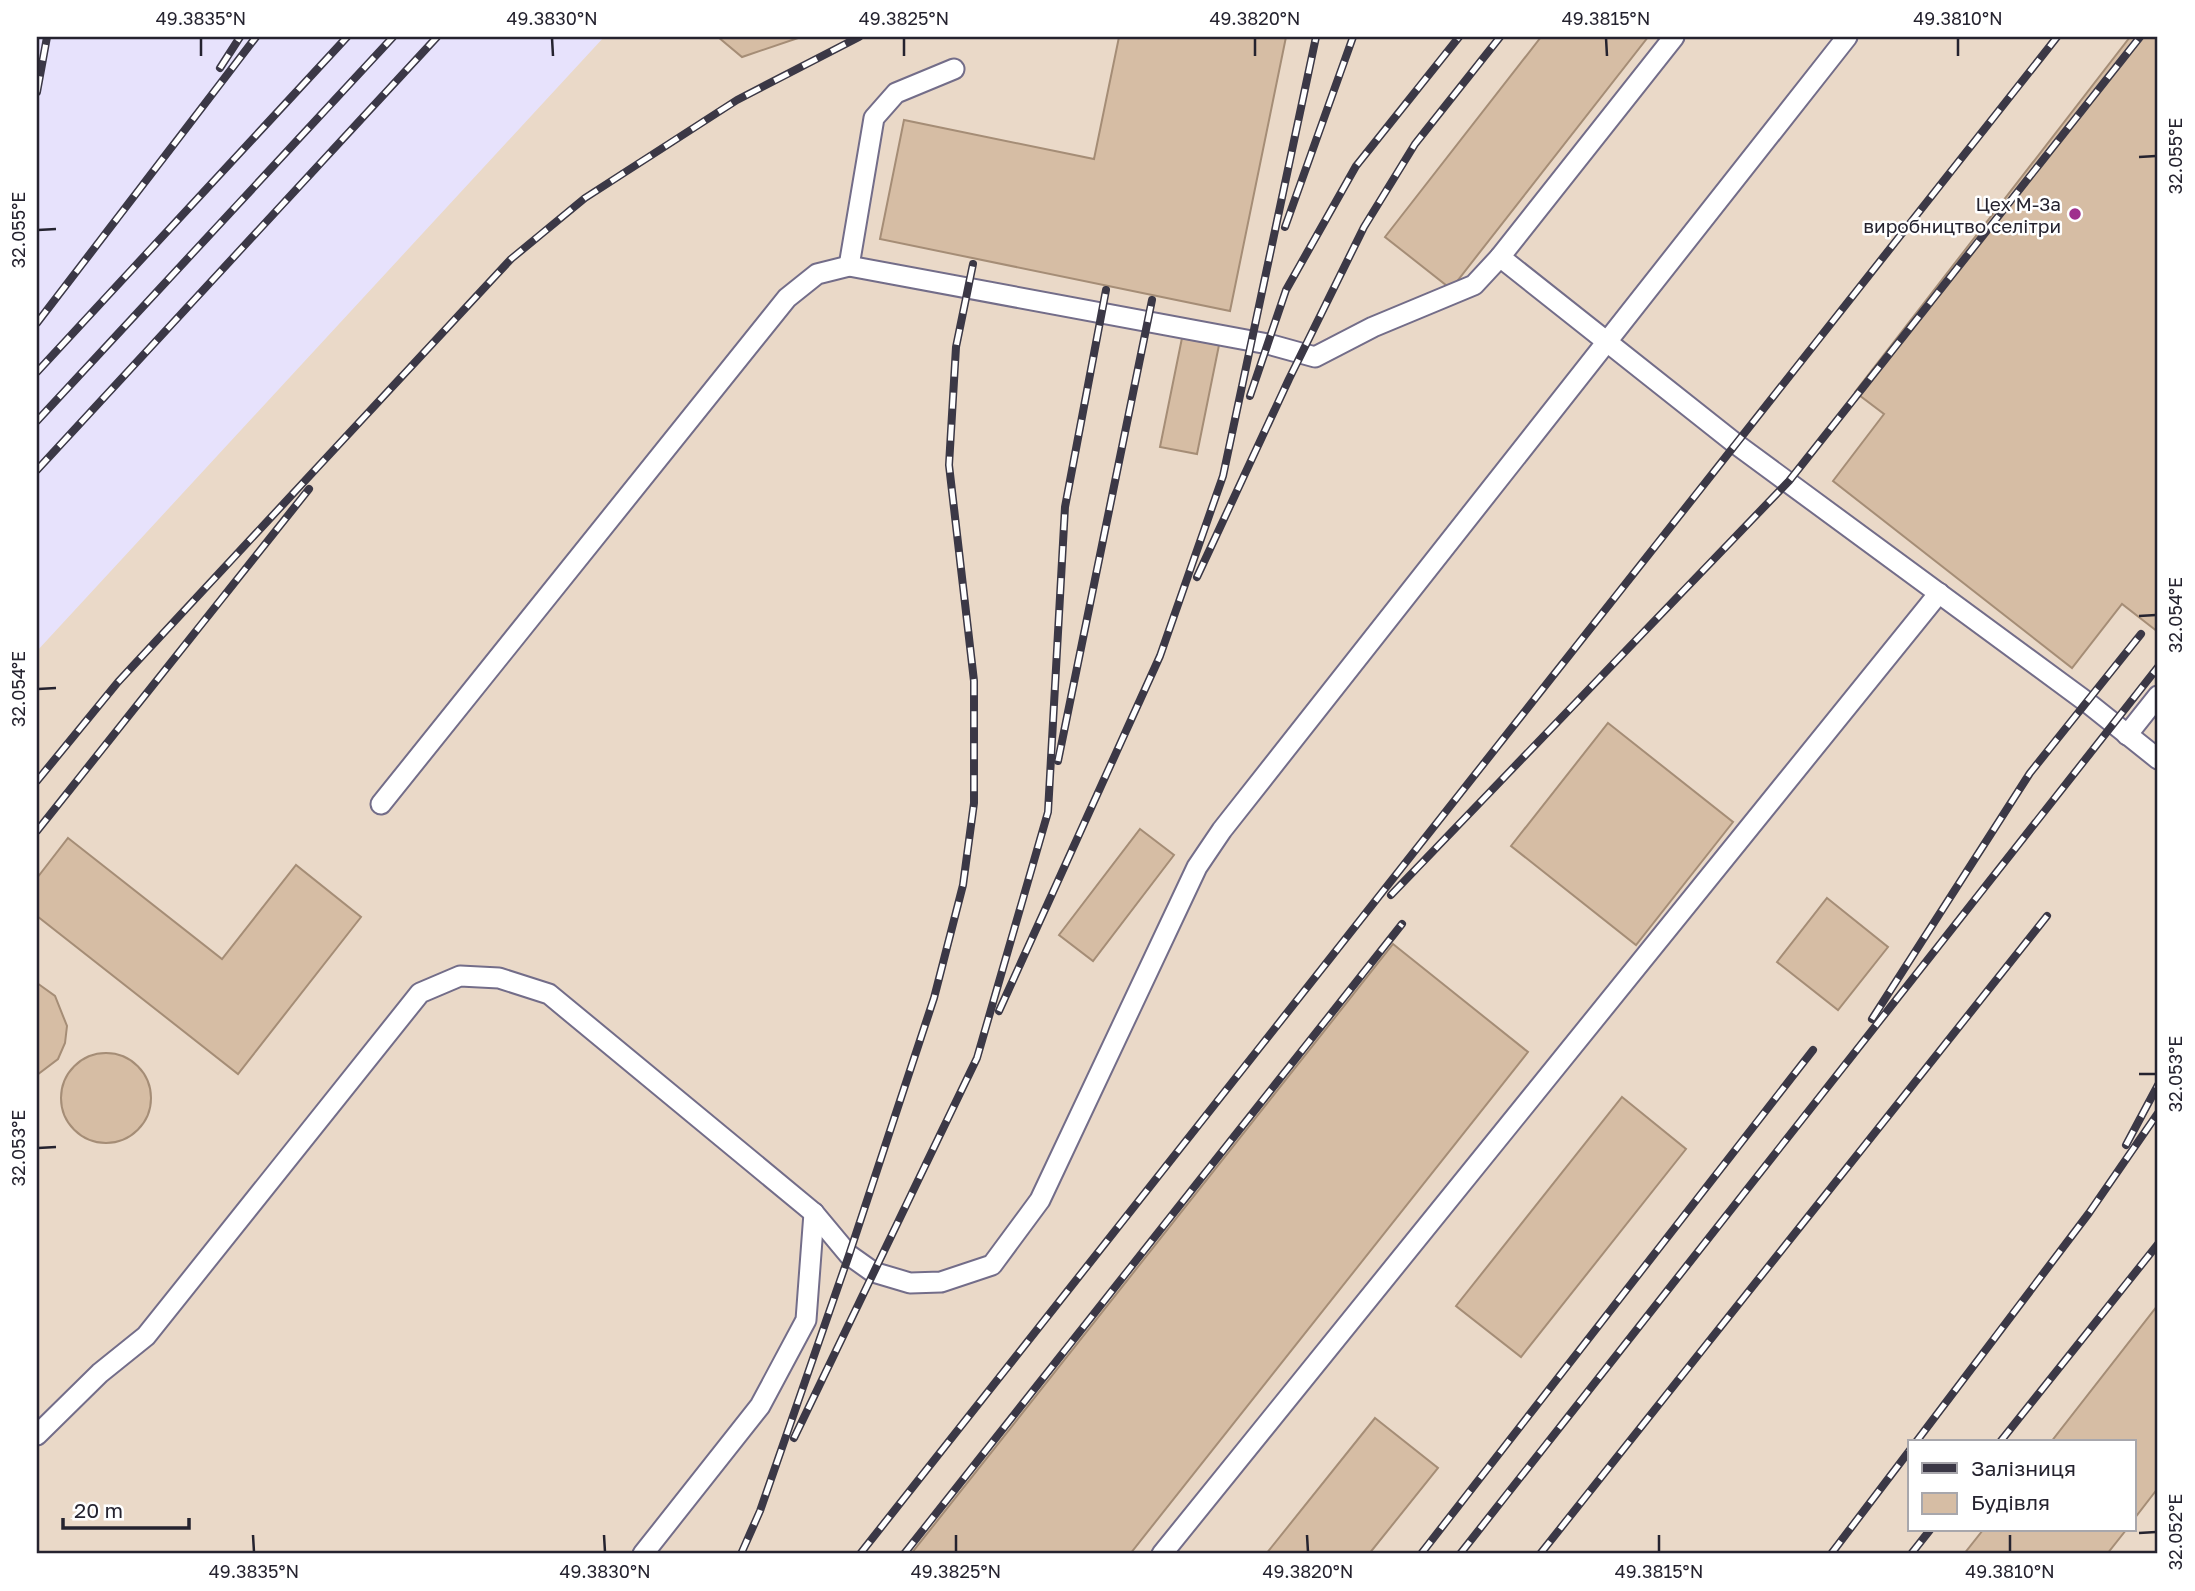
<svg xmlns="http://www.w3.org/2000/svg" width="2195" height="1591" font-family="'Golos Text',sans-serif">
  <style>
    .industrial { fill: #ead9c8; fill-rule: evenodd }
    .building { fill: #d6bda4; stroke: #a58d76; stroke-width: 2 }
    .lines { fill: none; stroke-linecap: round; stroke-linejoin: round }
    .service-casing { stroke: #736d89; stroke-width: 23 }
    .service { stroke: #fff; stroke-width: 19 }
    .rail-casing { stroke: #3b3846; stroke-width: 8 }
    .rail { stroke: #fff; stroke-width: 5; stroke-dasharray: 16; stroke-linecap: butt }
    .ticks { fill: none; stroke: #25232f; stroke-width: 2.5 }
    .poi-dot { fill: #9f2f8d; stroke: #fff; stroke-width: 2.5 }
    .labels { text-anchor: middle; dominant-baseline: central; stroke-width: 5; stroke-linejoin: round; paint-order: stroke }
    .poi-label { font-size: 19px; fill: #25232f; stroke: #fff; text-anchor: end }
    .neatline { fill: none; stroke: #25232f; stroke-width: 2.5 }
    .ticks-label { font-size: 18px; text-anchor: middle; fill: #25232f }
  </style>
  <rect width="100%" height="100%" fill="#e7e2fc"/>
  <path class="industrial" d="M604,37h1554v1517h-2121v-903zM1910,1442h224v88h-224z"/>
  <g class="building">
    <polygon points="718,37 801,37 742,57"/>
    <polygon points="1119,37 1286,37 1230,311 880,239 904,120 1094,159"/>
    <polygon points="1541,37 1648,37 1451,289 1385,237"/>
    <polygon points="2130,37 2158,37 2158,632 2122,604 2072,668 1833,481 1884,414 1855,392"/>
    <polygon points="1182,338 1219,345 1197,454 1160,447"/>
    <polygon points="1608,723 1733,822 1636,945 1511,846"/>
    <polygon points="1140,829 1174,855 1093,961 1059,935"/>
    <polygon points="68,838 222,959 296,865 361,917 238,1074 37,916 37,878"/>
    <polygon points="1827,898 1888,947 1838,1010 1777,962"/>
    <polygon points="1393,944 1528,1052 1130,1554 911,1554"/>
    <polygon points="37,983 55,996 67,1026 65,1043 58,1059 37,1075"/>
    <circle cx="106" cy="1098" r="45"/>
    <polygon points="1622,1097 1686,1149 1521,1357 1456,1306"/>
    <polygon points="2158,1305 2158,1488 2134,1519 2134,1442 2051,1442"/>
    <polygon points="1375,1418 1438,1468 1369,1554 1266,1554"/>
    <polygon points="1983,1530 2126,1530 2107,1554 1964,1554"/>
  </g>
  <g class="lines">
    <g class="service-casing">
      <g id="service">
        <polyline points="1500,257 1736,444 2088,703 2158,759"/>
        <polyline points="849,266 874,118 896,93 954,69"/>
        <polyline points="2127,735 2158,696"/>
        <polyline points="381,804 787,298 817,274 849,266 1268,344 1315,357 1373,327 1474,285 1500,257 1674,37"/>
        <polyline points="37,1435 100,1373 146,1336 420,993 460,976 499,978 549,994 814,1213 849,1255 873,1272 910,1283 941,1282 992,1265 1040,1200 1197,867 1222,830 1847,37"/>
        <polyline points="643,1554 760,1406 806,1320 814,1213"/>
        <polyline points="1162,1554 1939,593"/>
      </g>
    </g>
    <use href="#service" class="service"/>
    <g class="rail-casing">
      <g id="rail">
        <polyline points="220,68 240,37"/>
        <polyline points="37,92 47,37"/>
        <polyline points="1285,227 1353,37"/>
        <polyline points="37,323 256,37"/>
        <polyline points="37,372 347,37"/>
        <polyline points="1250,396 1286,290 1356,166 1459,37"/>
        <polyline points="37,421 393,37"/>
        <polyline points="37,470 437,37"/>
        <polyline points="1197,577 1289,379 1364,227 1415,144 1500,37"/>
        <polyline points="1058,761 1152,300"/>
        <polyline points="37,781 118,682 511,259 585,198 737,100 859,37"/>
        <polyline points="37,831 309,489"/>
        <polyline points="1391,895 1789,481 2140,37"/>
        <polyline points="999,1011 1160,656 1223,476 1316,37"/>
        <polyline points="1872,1019 2030,773 2141,634"/>
        <polyline points="2126,1145 2158,1085"/>
        <polyline points="794,1438 977,1058 1048,812 1065,507 1106,290"/>
        <polyline points="1916,1442 2089,1213 2158,1113"/>
        <polyline points="2000,1442 2158,1244"/>
        <polyline points="741,1554 760,1511 849,1255 934,998 963,885 974,803 974,681 949,465 956,347 973,264"/>
        <polyline points="860,1554 2057,37"/>
        <polyline points="904,1554 1402,924"/>
        <polyline points="1421,1554 1813,1050"/>
        <polyline points="1460,1554 2158,667"/>
        <polyline points="1540,1554 2047,916"/>
        <polyline points="1831,1554 1910,1450"/>
        <polyline points="1911,1554 1930,1530"/>
      </g>
    </g>
    <use href="#rail" class="rail"/>
  </g>
  <path class="ticks" d="M201,38v18M552,38l1,18M904,38v18M1255,38v18M1606,38l1,18M1958,38v18M2139,157l17,-1M38,230l18,-1M2139,616l17,-1M38,689l18,-1M2139,1074h17M38,1148l18,-1M2139,1533l17,-1M253,1535l1,17M604,1535l1,17M956,1535v17M1307,1535l1,17M1659,1535v17M2010,1535v17"/>
  <circle class="poi-dot" cx="2075" cy="214" r="7"/>
  <g class="labels">
    <g class="poi-label">
      <text x="2061" y="203">Цех М-3а<tspan x="2061" dy="22">виробництво селітри</tspan></text>
    </g>
  </g>
  <rect width="2195" height="1591" fill="none" stroke="#ffffff" stroke-width="77"/>
  <rect x="1908" y="1440" width="228" height="91" fill="#ffffff" stroke="#a8a7ac" stroke-width="2"/>
  <rect x="1922" y="1463" width="35" height="10" fill="#3b3846" stroke="#a8a7ac" stroke-width="2"/>
  <text x="1971" y="1476" font-size="21" fill="#25232f">Залізниця</text>
  <rect x="1922" y="1493" width="35" height="21" fill="#d6bda4" stroke="#a8a7ac" stroke-width="2"/>
  <text x="1971" y="1510" font-size="21" fill="#25232f">Будівля</text>
  <path d="M63 1518v10h126v-10" fill="none" stroke="#25232f" stroke-width="3.5"/>
  <text x="74" y="1518" font-size="21" fill="#25232f" stroke="#ffffff" stroke-width="5" paint-order="stroke">20 m</text>
  <rect x="38" y="38" width="2118" height="1514" class="neatline"/>
  <g class="ticks-label">
    <text x="201" y="25">49.3835°N</text>
    <text x="552" y="25">49.3830°N</text>
    <text x="904" y="25">49.3825°N</text>
    <text x="1255" y="25">49.3820°N</text>
    <text x="1606" y="25">49.3815°N</text>
    <text x="1958" y="25">49.3810°N</text>
    <text transform="translate(2176 156) rotate(-90)" y="6">32.055°E</text>
    <text transform="translate(19 230) rotate(-90)" y="6">32.055°E</text>
    <text transform="translate(2176 615) rotate(-90)" y="6">32.054°E</text>
    <text transform="translate(19 689) rotate(-90)" y="6">32.054°E</text>
    <text transform="translate(2176 1074) rotate(-90)" y="6">32.053°E</text>
    <text transform="translate(19 1148) rotate(-90)" y="6">32.053°E</text>
    <text transform="translate(2176 1532) rotate(-90)" y="6">32.052°E</text>
    <text x="254" y="1578">49.3835°N</text>
    <text x="605" y="1578">49.3830°N</text>
    <text x="956" y="1578">49.3825°N</text>
    <text x="1308" y="1578">49.3820°N</text>
    <text x="1659" y="1578">49.3815°N</text>
    <text x="2010" y="1578">49.3810°N</text>
  </g>
</svg>
